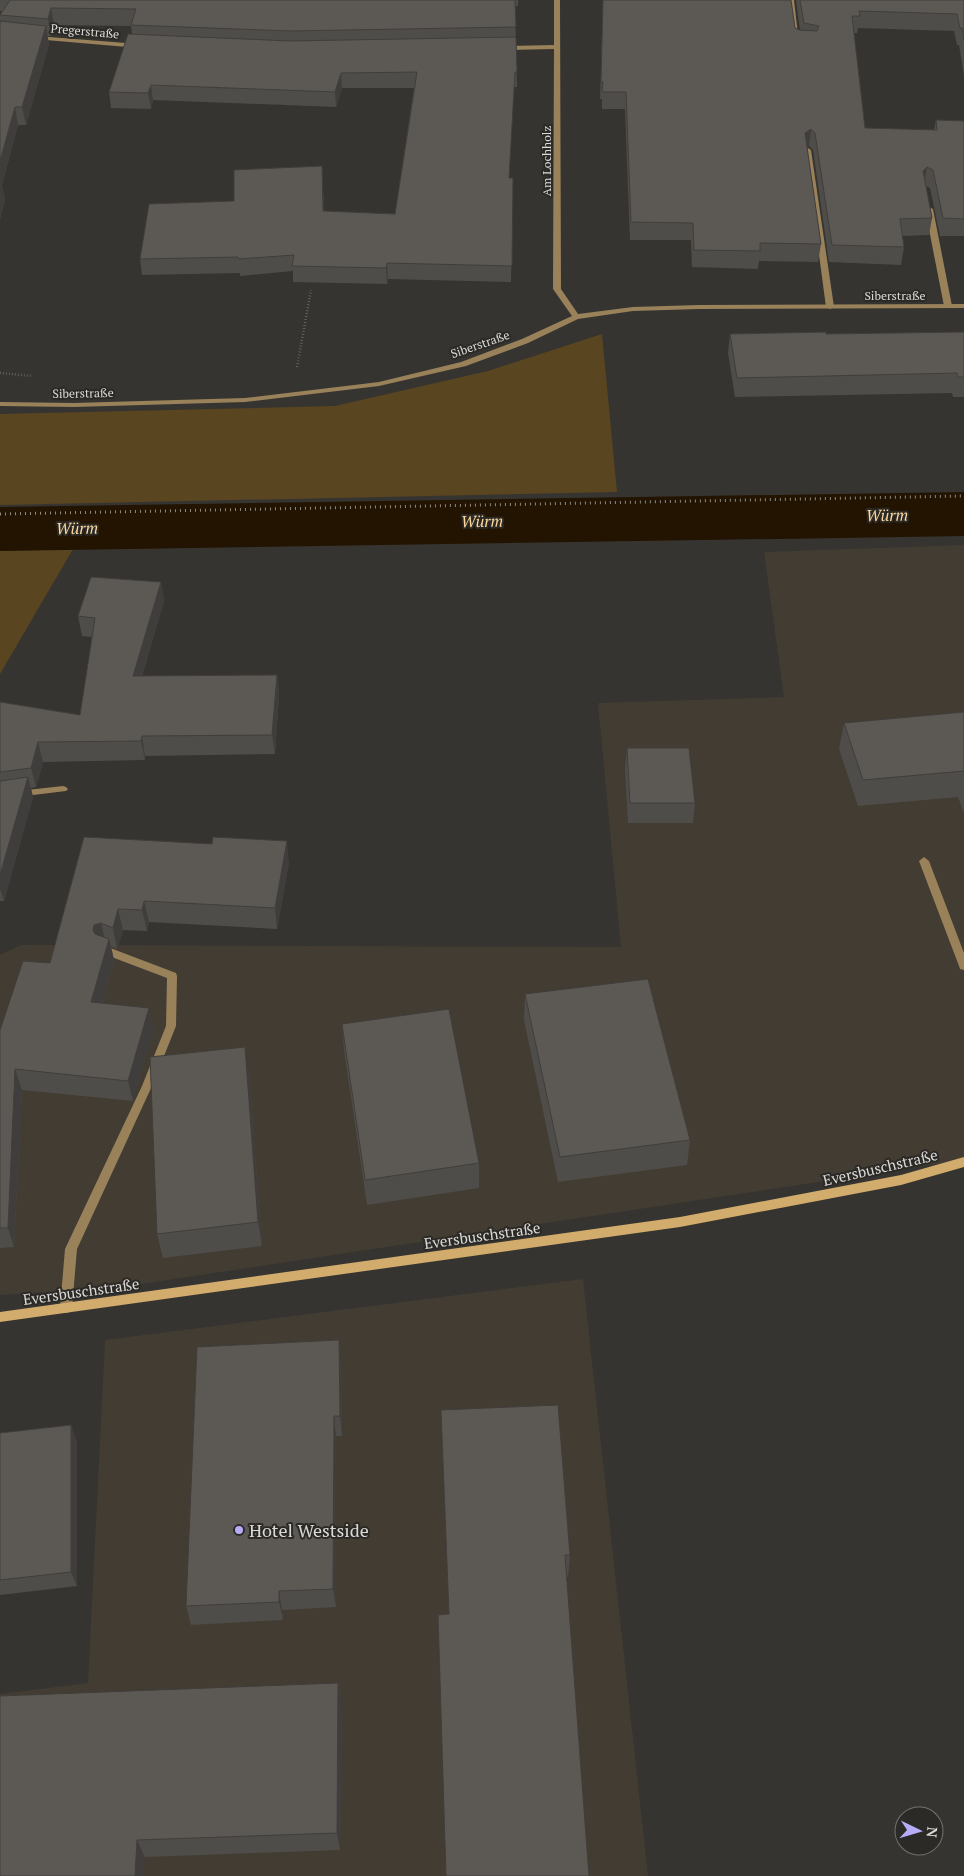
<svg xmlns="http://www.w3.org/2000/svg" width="964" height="1876" font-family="'PT Serif',serif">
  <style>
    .built { fill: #423c32 }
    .green { fill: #5a4521 }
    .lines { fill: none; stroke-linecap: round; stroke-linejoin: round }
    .river { fill: #221400; fill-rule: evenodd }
    .path-far1 { stroke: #8a8985; stroke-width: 2.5; stroke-dasharray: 0.5 2.5; stroke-linecap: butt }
    .path { stroke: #8a8985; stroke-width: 3; stroke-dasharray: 1 4; stroke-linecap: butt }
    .service { fill: #99815a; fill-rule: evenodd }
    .minor { fill: #99815a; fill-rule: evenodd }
    .secondary { fill: #d2ac6c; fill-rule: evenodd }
    .wall { fill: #4f4d49 }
    .shaded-wall { fill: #403e3c }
    .building { fill: #5c5955; stroke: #403e3c }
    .poi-dot { fill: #b6acf8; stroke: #2c2a26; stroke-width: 2 }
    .labels { text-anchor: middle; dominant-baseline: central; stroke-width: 4; stroke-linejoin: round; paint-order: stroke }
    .far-street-label { font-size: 12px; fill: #dbdad7; stroke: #2c2a26 }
    .street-label { font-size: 15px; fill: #dbdad7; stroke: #2c2a26 }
    .water-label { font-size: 16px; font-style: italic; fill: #fdd99e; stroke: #2c2a26 }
    .near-poi-label { font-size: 18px; fill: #dbdad7; stroke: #2c2a26; text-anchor: start }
  </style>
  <rect width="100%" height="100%" fill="#363430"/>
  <g class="built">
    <polygon points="964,545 964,1160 108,1289 0,1295 0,955 21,945 621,947 598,703 784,697 764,552"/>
    <polygon points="583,1279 648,1876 0,1876 0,1694 88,1683 105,1340"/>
  </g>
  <g class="green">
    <polygon points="602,334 617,492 0,505 0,414 335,406 488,371"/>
    <polygon points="73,549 0,674 0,551"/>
  </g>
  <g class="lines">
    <polygon class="river" points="964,492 964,536 0,551 0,507"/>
    <g class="path-far1">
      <polyline points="297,367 311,290"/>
      <polyline points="0,373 33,376"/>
    </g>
    <polyline class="path" points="0,514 964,496"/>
    <g class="service">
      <polygon points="788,0 794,0 798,35 793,34"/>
      <polygon points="808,148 811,150 834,307 830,309 826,307 805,150"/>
      <polygon points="929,207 933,209 952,306 948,308 944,306 925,209"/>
      <polygon points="924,857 929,861 964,953 964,970 960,969 959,966 919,861"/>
      <polygon points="105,946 176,973 177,976 176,1026 152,1086 77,1249 72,1308 70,1312 66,1313 62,1312 60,1308 65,1249 142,1086 166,1026 167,978 101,953 100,950 101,947"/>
    </g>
    <g class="minor">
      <polygon points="554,0 560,0 561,289 578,314 633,307 699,305 964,304 964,308 699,309 633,311 578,319 528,343 466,366 379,386 245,402 74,407 0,406 0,402 74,403 245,398 379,382 461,362 522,339 572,316 553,289 554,49 503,50 500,48 503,46 554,45"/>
      <polygon points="36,36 139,44 142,46 139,48 34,39 34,37"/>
      <polygon points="63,786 66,787 68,789 66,791 0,799 0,793"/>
    </g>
    <polygon class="secondary" points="964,1157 964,1167 901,1185 680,1227 0,1322 0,1312 680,1217 901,1175"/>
  </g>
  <g class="wall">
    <polygon points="0,0 518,0 518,6 515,6 517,87 514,87 509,178 513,178 511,282 388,279 387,284 293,282 293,271 240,276 240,273 142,275 140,259 234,201 322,166 324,211 395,214 414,88 342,88 336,107 153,100 151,109 111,108 109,92 132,35 131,26 54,25 51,36 47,36 49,44 26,125 18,125 2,185 5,200 0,219 0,15 2,11 0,11"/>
    <polygon points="603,0 795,28 800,30 796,0 964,0 964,76 959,45 957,45 954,31 858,28 857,33 854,33 865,128 934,130 936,120 964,121 964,236 940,236 930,188 926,186 932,218 929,235 902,236 904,247 901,265 829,262 813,150 809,146 807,148 821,244 818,262 759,261 758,269 692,267 691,240 630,240 625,109 602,109 602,99 600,99"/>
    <polygon points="964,332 964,397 953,397 952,393 735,397 728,353 730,334 826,334"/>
    <polygon points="161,582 164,601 142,676 277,675 279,694 275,754 145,756 145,760 43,762 36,787 31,788 33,797 4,901 0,901 0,702 80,715 92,637 82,636 78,616"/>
    <polygon points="964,712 964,813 958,797 858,806 839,749 844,723"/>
    <polygon points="627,748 695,803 693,823 628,823 625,768"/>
    <polygon points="84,837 289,862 277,929 149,922 147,931 123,930 117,949 111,946 114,960 102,1003 154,1029 133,1101 22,1090 14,1247 0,1248 0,1030 50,963"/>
    <polygon points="525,994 690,1140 687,1165 558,1182 524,1020"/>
    <polygon points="342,1024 479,1163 479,1188 367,1205 344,1050"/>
    <polygon points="249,1072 262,1246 163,1258 157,1234"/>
    <polygon points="341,1362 342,1436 336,1436 336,1607 282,1610 283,1620 191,1625 186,1606"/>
    <polygon points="441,1410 570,1555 568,1577 449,1614"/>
    <polygon points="0,1433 77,1441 77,1586 0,1595"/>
    <polygon points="338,1683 342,1702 340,1850 145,1857 0,1876"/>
  </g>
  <g class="shaded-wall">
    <polygon points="51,8 54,25 51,36 48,19"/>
    <polygon points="46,26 49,44 26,125 22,107"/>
    <polygon points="341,73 342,88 336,107 335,92"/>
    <polygon points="151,85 153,100 151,109 148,93"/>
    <polygon points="15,107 18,125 2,185 5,200 0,219 0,161"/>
    <polygon points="811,129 809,146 803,150 805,133"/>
    <polygon points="322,166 323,182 324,228 323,211"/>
    <polygon points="927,167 924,184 923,171"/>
    <polygon points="387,263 388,279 387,284 386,268"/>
    <polygon points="161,582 164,601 136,695 133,676"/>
    <polygon points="277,675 279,694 275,754 272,735"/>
    <polygon points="142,736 145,756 145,760 141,741"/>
    <polygon points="38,742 43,762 36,787 31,768"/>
    <polygon points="28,777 33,797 4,901 0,889 0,875"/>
    <polygon points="287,841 289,862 277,929 275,908"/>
    <polygon points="144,901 149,922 147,931 142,910"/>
    <polygon points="118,909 123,930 117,949 113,928"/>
    <polygon points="101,923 106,944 99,946 93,930 94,925"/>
    <polygon points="109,939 114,960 96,1023 91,1002"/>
    <polygon points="149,1008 154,1029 133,1101 128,1081"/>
    <polygon points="245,1047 249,1072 262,1246 258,1222"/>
    <polygon points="15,1069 22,1090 14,1247 8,1228"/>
    <polygon points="339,1340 341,1362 342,1436 340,1416"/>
    <polygon points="334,1416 336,1436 336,1607 333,1589"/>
    <polygon points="71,1425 77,1441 77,1586 71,1572"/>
    <polygon points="279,1591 282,1610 283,1620 279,1602"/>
    <polygon points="338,1683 342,1702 340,1850 337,1833"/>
    <polygon points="137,1840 145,1857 144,1876 135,1876"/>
  </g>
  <g class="building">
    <polygon points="10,0 515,0 516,27 290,31 131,25 136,9 51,8 48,19 0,15"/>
    <polygon points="603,0 791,0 795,28 799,30 817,31 819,26 804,23 800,0 964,0 964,40 962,28 960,28 957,14 859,11 860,16 852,16 865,128 937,130 936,120 964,121 964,219 943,218 933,170 927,167 923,171 932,218 900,219 904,247 832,245 815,133 811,129 805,133 821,244 760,243 760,251 694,250 693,223 631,222 626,92 602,92 603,82 601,82"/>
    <polygon points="0,21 46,26 22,107 15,107 0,161"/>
    <polygon points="128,34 290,41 516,37 517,72 515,72 509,178 513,178 512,266 387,263 386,268 292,266 294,255 239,259 238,257 140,259 149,204 234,201 234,170 322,166 323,211 395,214 417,72 341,73 335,92 151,85 148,93 109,92"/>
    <polygon points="826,332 826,334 964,332 964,377 958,377 957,373 737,378 730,334"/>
    <polygon points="91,577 161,582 133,676 277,675 272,735 142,736 141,741 38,742 31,768 0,772 0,702 80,715 95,618 78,616"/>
    <polygon points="964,712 964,771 863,780 844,723"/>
    <polygon points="627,748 689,748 695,803 630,803"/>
    <polygon points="28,777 0,875 0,781"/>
    <polygon points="84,837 212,844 213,837 287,841 275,908 144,901 142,910 118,909 113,928 101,923 94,925 93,930 95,934 109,939 91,1002 149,1008 128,1081 15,1069 8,1228 0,1228 0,1030 23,961 50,963"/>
    <polygon points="648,979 690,1140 560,1157 525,994"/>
    <polygon points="449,1009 479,1163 365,1180 342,1024"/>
    <polygon points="245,1047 258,1222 157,1234 150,1057"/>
    <polygon points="339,1340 340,1416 334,1416 333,1589 279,1591 279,1602 186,1606 197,1347"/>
    <polygon points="558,1405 570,1555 565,1555 589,1876 446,1876 438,1615 449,1614 441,1410"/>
    <polygon points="71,1425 71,1572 0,1580 0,1433"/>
    <polygon points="338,1683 337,1833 137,1840 135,1876 0,1876 0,1696"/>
  </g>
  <circle class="poi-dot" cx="239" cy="1530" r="5"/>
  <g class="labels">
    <g class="far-street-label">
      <text transform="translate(85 31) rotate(5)">Pregerstraße</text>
      <text transform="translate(546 161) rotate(-90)">Am Lochholz</text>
      <text x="895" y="295">Siberstraße</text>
      <text transform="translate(480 344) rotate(-19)">Siberstraße</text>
      <text transform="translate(83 393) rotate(-1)">Siberstraße</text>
    </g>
    <g class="street-label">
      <text transform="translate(880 1167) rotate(-13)">Eversbuschstraße</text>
      <text transform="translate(482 1235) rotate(-8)">Eversbuschstraße</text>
      <text transform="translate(81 1291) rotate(-8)">Eversbuschstraße</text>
    </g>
    <g class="water-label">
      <text transform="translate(887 515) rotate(-1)">Würm</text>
      <text transform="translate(482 521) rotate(-1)">Würm</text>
      <text transform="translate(77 528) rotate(-1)">Würm</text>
    </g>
    <g class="near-poi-label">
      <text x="249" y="1530">Hotel Westside</text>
    </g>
  </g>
  <g transform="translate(919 1831) rotate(95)"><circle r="24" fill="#2c2a26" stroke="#72706d"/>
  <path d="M0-4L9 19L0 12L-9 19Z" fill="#b6acf8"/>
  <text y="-8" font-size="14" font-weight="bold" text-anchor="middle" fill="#dbdad7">N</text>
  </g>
</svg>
